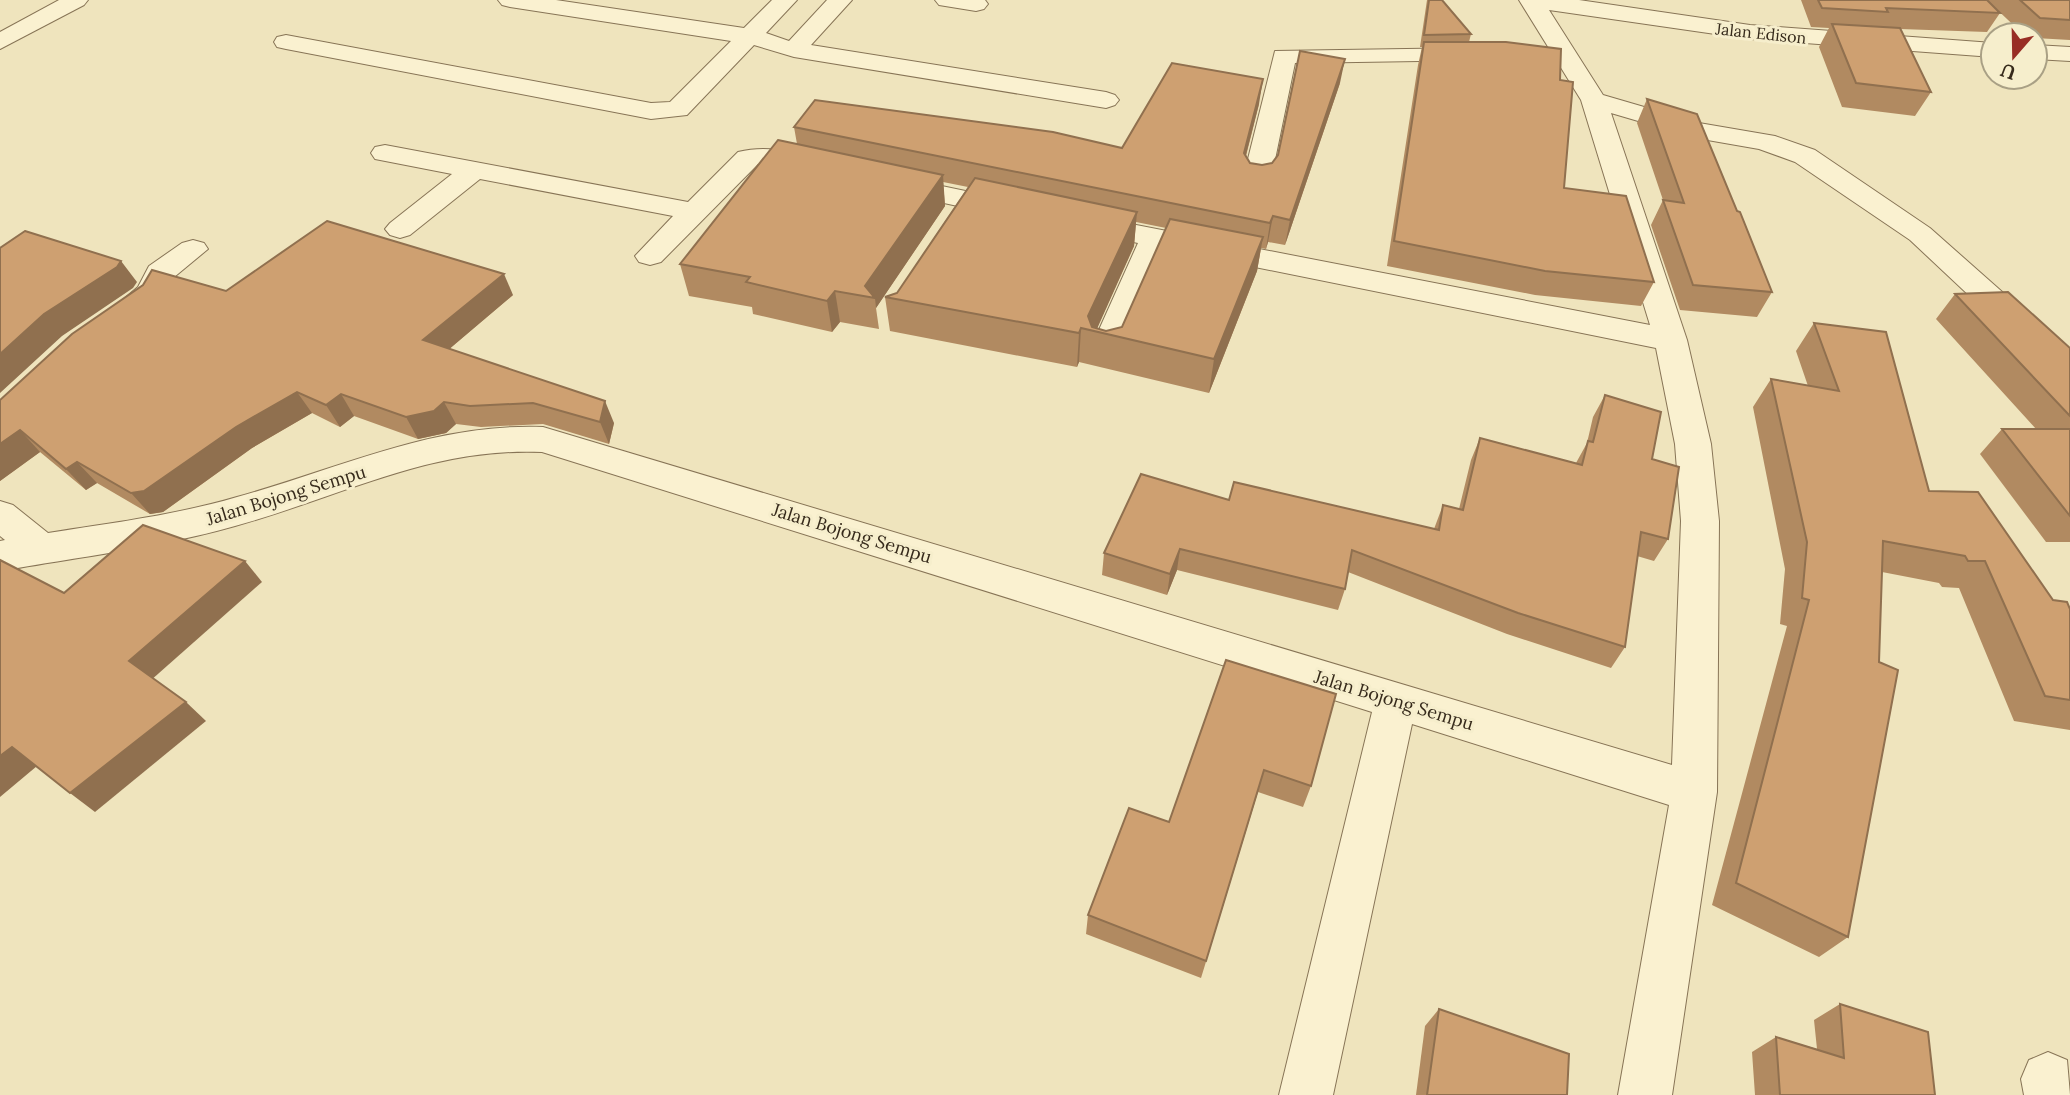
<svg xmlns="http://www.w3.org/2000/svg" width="2070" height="1095" font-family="Lora,serif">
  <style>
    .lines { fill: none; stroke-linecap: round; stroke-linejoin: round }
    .street-casing { stroke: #877456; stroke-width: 2 }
    .street { fill: #faf1d0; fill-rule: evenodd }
    .wall { fill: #b18a61; fill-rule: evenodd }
    .shaded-wall { fill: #90704f }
    .building { fill: #cea071; stroke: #90704f; stroke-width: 2 }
    .labels { text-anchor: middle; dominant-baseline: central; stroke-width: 6; stroke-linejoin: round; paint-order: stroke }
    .far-street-label { font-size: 16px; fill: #362a1b; stroke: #f6eecc }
    .street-label { font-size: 18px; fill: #362a1b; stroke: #f6eecc }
  </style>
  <rect width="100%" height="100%" fill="#efe4bd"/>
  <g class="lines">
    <g class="street-casing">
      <g id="street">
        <polygon points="59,0 88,0 84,5 0,49 0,32"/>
        <polygon points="498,0 556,0 744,28 772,0 797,0 766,33 789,41 827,0 852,0 811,45 1106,92 1115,95 1119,100 1115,105 1106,108 794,57 754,45 687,115 651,119 286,49 277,47 274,42 277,37 286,35 651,103 670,102 731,41 510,7 502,5"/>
        <polygon points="935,0 985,0 988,4 984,9 976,11 939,5"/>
        <path d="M1519,0h60l171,25 243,18v14l-243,-18 -201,-29 54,85 96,28 76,13 40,14 115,78 140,124v30l-12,-3 -148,-139 -115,-78 -36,-13 -63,-11 -85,-25 76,227 24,104 8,77 -2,271 -45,303h-54l51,-290 -257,-81 -79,371h-54l93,-383 -830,-260c-112,-5 -202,45 -307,74 -77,22 -157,31 -235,45v-30l5,-1 -5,-4v-35l13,4 35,28c63,-10 128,-18 189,-36 105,-29 195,-74 306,-70l1129,338 9,-244 -6,-77 -19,-96 -490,-99 -49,111 -12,3 -12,-3 -4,-8 49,-109 -63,-13 -5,-6 5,-6 10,-3 565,110 -69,-225z"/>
        <polygon points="2035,45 2070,47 2070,61 2035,59"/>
        <polygon points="1472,48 1481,50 1484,55 1481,60 1295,63 1271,179 1267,185 1257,187 1247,185 1243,179 1275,51"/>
        <path d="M385,145l303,57 50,-50c31,-8 59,1 90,9l4,6 -4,6 -10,2 -60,-11 -97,98 -11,3 -11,-3 -4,-6 38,-40 -193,-37 -70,56 -10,3 -10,-3 -5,-6 5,-6 62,-49 -77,-15 -4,-6 4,-6z"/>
        <polygon points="894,176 1023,203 1027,209 1023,215 1013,218 884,190 880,184 884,178"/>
        <polygon points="193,240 204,243 208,249 173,278 162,299 138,317 127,320 116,317 111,310 138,287 149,266 182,243"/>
        <polygon points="2048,1052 2067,1060 2070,1095 2024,1095 2021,1079 2029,1060"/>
      </g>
    </g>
    <use href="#street" class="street"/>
  </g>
  <g class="wall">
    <polygon points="1427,0 1442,0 1471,34 1469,42 1560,80 1564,188 1654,282 1641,306 1535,295 1387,266 1418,65 1422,47 1420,47"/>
    <polygon points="1801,0 2070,0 2070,40 2035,38 2035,35 2024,35 1990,3 2000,13 1987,32 1900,29 1931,92 1915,116 1842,107 1819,47 1829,28 1811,27"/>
    <path d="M1340,83l-55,162 -17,-3 -2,7 -5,-1 -4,23 -48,122 -130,-31 -2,5 -187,-36 -5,-34 12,-4 71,-106 -25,-5 2,24 -69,102 3,21 -39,-7 -8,10 -79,-18 -1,-7 -63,-11 -9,-32 117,-120 -3,-17 328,21 137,-44 -13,52 4,7 12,2 10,-2zM1136,222l30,6 -44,99 -16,4 -9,-3 37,-82z"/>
    <polygon points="1647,99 1737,211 1772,292 1757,317 1680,310 1651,225 1663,200 1637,123"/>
    <polygon points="226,291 513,295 449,349 614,423 609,444 543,424 481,427 456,424 446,433 418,439 354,416 340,427 312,413 252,448 163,512 150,514 97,483 86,490 40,452 0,481 0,400"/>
    <polygon points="1955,294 2070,348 2070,542 2046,542 1980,454 2002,429 2036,429 1936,319"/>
    <polygon points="1814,323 1929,491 2053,600 2070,609 2070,730 2014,721 1959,588 1942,587 1939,583 1882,572 1848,937 1819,957 1712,905 1787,626 1780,624 1785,569 1753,407 1771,379 1808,386 1796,351"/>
    <polygon points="1605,395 1652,459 1668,539 1654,561 1637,556 1625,647 1611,668 1507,634 1348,572 1345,589 1338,610 1177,570 1167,595 1102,575 1104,553 1229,500 1434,529 1443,505 1459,509 1471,460 1480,438 1576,463 1587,443 1593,417"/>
    <polygon points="1226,660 1311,786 1303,807 1258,792 1201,978 1086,934 1088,915 1169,822"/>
    <polygon points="1840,1004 1935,1095 1755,1095 1752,1052 1776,1037 1817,1049 1814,1020"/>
    <polygon points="1439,1009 1567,1095 1416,1095 1425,1026"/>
  </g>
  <g class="shaded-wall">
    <polygon points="1345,59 1340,83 1285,245 1290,220"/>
    <polygon points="1263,79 1259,104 1240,178 1244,153"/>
    <polygon points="943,175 945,206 876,308 875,298 865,286"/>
    <polygon points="1137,212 1134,246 1096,331 1088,329 1088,316"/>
    <polygon points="1273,216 1268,242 1266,249 1270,223"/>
    <polygon points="1263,237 1257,271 1209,393 1214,359"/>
    <polygon points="121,261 137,282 133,288 62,336 0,393 0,354 44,314"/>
    <polygon points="504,274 513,295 434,362 423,340"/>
    <polygon points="835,291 840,322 832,332 827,301"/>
    <polygon points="1081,328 1079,362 1077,367 1079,333"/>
    <polygon points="297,392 312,413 252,448 163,512 150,514 131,493 236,427"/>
    <polygon points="341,394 354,416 340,427 326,405"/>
    <polygon points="605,401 614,423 609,444 600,422"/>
    <polygon points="444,402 456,424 446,433 418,439 406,417"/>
    <polygon points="20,430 40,452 0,481 0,444"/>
    <polygon points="77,462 97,483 86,490 66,469"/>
    <polygon points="1180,549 1177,570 1167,595 1170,574"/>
    <polygon points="245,561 262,582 150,681 129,661"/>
    <polygon points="186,702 206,721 95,812 70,793"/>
    <polygon points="12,747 37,766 0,797 0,756"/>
  </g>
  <g class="building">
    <polygon points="1429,0 1442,0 1471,34 1424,35"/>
    <polygon points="1818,0 1987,0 2000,13 1886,8 1888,12 1822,8"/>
    <polygon points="2020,0 2070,0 2070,20 2040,18"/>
    <polygon points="1832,24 1900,28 1931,92 1856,83"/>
    <polygon points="1424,42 1506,42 1561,49 1560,80 1573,82 1564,188 1626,196 1654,282 1545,271 1394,241"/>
    <polygon points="1300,51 1345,59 1290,220 1273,216 1270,223 794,127 815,100 1053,132 1122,148 1172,63 1263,79 1244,153 1250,163 1262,165 1272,163 1278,155"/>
    <polygon points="1647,99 1697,114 1737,211 1740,212 1772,292 1693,285 1663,200 1684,203"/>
    <polygon points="778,140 943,175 865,286 875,298 835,291 827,301 746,282 750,277 680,264"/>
    <polygon points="975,178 1137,212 1088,316 1092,327 1106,331 1122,327 1170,219 1263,237 1214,359 1081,328 1079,333 885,297 897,293"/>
    <polygon points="327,221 504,274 423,340 605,401 600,422 533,403 470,406 444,402 434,411 406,417 341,394 326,405 297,392 236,427 144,491 131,493 77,462 66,469 20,430 0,444 0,400 72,334 143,285 152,270 226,291"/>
    <polygon points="25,231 121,261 117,267 44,314 0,354 0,248"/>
    <polygon points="2008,292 2070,348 2070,416 1955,294"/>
    <polygon points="1814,323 1886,332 1929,491 1978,492 2053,600 2067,602 2070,609 2070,700 2045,696 1985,561 1968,561 1965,556 1883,541 1879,662 1898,670 1848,937 1736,883 1809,600 1802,598 1807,542 1771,379 1839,391"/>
    <polygon points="1605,395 1661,412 1652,459 1679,467 1668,539 1641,532 1625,647 1518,613 1352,550 1345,589 1180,549 1170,574 1104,553 1141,474 1229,500 1234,482 1439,530 1443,505 1463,510 1480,438 1582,465 1588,441 1593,442"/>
    <polygon points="2002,429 2070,429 2070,516"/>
    <polygon points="143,525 245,561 129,661 186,702 70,793 12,747 0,756 0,560 64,593"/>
    <polygon points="1226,660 1336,694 1311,786 1264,770 1206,961 1088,915 1129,808 1169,822"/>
    <polygon points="1840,1004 1928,1032 1935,1095 1780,1095 1776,1037 1844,1058"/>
    <polygon points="1439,1009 1569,1054 1567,1095 1427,1095"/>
  </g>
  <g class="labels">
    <g class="far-street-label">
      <text transform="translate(1761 33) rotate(6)">Jalan Edison</text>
    </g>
    <g class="street-label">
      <text transform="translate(286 495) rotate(-17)">Jalan Bojong Sempu</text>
      <text transform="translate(852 533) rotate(17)">Jalan Bojong Sempu</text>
      <text transform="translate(1394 700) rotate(17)">Jalan Bojong Sempu</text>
    </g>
  </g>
  <g transform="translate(2014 56) rotate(200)"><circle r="33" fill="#f6eecc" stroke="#a9a085" stroke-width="2"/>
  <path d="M0-5L12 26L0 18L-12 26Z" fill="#982d24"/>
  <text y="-10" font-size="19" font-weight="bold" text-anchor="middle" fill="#362a1b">U</text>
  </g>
</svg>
